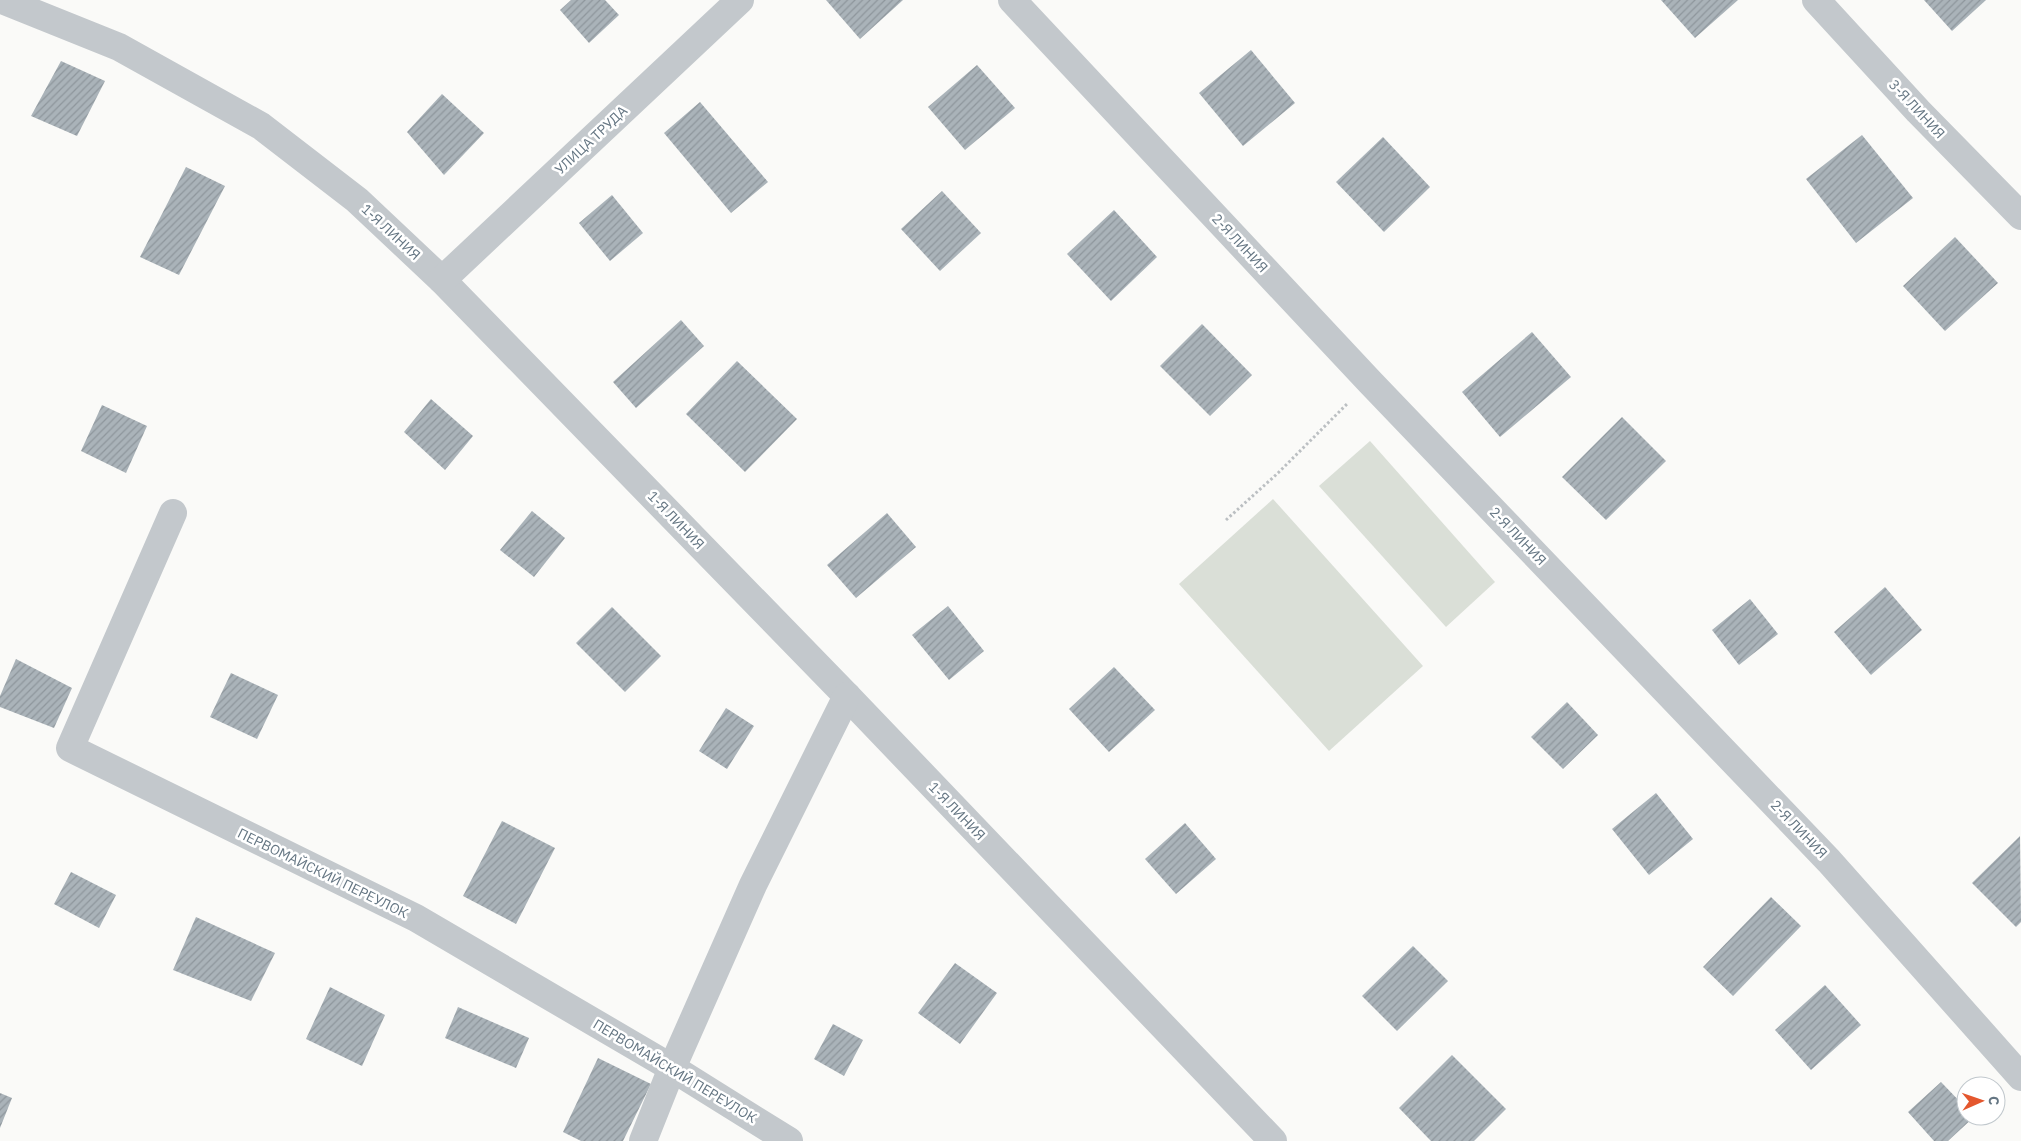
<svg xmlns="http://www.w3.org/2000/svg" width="2021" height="1141" font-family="'IBM Plex Sans',sans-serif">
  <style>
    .park { fill: #dadfd7 }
    .building { fill: url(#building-hatch) }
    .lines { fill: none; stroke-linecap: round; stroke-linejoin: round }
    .path { stroke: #bbbfc2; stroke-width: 3; stroke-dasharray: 2.5 2.5; stroke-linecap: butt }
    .street { stroke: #c3c8cc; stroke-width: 28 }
    .labels { text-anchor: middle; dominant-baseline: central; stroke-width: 5; stroke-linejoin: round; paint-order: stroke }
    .street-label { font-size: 14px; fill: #657683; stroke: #fff }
  </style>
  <defs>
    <pattern id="building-hatch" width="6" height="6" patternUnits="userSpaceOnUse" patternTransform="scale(1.25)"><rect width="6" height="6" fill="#aab3b9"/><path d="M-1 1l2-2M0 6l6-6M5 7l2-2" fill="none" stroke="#8e969c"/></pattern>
  </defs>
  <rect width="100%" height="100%" fill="#fafaf8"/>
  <g class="park">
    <polygon points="1370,441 1495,582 1446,627 1319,486"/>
    <polygon points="1273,499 1423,666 1329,751 1179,584"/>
  </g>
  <g class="building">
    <polygon points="571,0 605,0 619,15 589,43 560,10"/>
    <polygon points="826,0 903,0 860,39"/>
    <polygon points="1661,0 1738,0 1695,38"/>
    <polygon points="1924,0 1986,0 1952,31"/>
    <polygon points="1251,50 1295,103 1243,146 1199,93"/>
    <polygon points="61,61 105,81 77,136 31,116"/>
    <polygon points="977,65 1015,108 965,150 928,107"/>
    <polygon points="442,94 484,133 444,175 407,132"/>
    <polygon points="700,102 768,182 731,213 664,133"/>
    <polygon points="1862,135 1913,198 1856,243 1806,179"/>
    <polygon points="1383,137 1430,187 1384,232 1336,182"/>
    <polygon points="186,167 225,186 179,275 140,257"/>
    <polygon points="942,191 981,233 940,271 901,229"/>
    <polygon points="612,195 643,233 610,261 579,223"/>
    <polygon points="1114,210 1157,257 1111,301 1067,254"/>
    <polygon points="1955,237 1998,283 1945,331 1903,286"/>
    <polygon points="681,320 704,346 636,408 613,382"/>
    <polygon points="1202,324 1252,375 1210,416 1160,366"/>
    <polygon points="1532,332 1571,377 1500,437 1462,392"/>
    <polygon points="737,361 797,419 745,472 686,414"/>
    <polygon points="431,399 473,436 445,470 404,432"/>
    <polygon points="102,405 147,426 126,473 81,451"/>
    <polygon points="1622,417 1666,461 1606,520 1562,477"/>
    <polygon points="532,511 565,538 534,577 500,550"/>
    <polygon points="887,513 916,547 856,598 827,565"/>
    <polygon points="1885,587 1922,630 1871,675 1834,632"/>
    <polygon points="1750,599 1778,634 1739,665 1712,630"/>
    <polygon points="948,606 984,651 949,680 912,635"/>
    <polygon points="612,607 661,656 625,692 576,643"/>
    <polygon points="16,659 72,688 54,728 0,707 0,696"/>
    <polygon points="1114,667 1155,710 1109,752 1069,709"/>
    <polygon points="231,673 278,695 257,739 210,717"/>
    <polygon points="1567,702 1598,735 1563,769 1531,737"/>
    <polygon points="726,708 754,726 727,769 699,751"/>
    <polygon points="1656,793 1693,839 1649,875 1612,829"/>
    <polygon points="502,821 555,848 516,924 463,896"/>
    <polygon points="1185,823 1216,859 1176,894 1145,859"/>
    <polygon points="2020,836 2021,922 2016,927 1972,883"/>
    <polygon points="71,872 116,895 99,928 54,904"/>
    <polygon points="1771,897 1801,926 1733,996 1703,967"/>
    <polygon points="196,917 275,953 251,1001 173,970"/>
    <polygon points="1413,946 1448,981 1397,1031 1362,996"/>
    <polygon points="955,963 997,993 960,1044 918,1013"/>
    <polygon points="1825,985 1861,1025 1811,1070 1775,1030"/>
    <polygon points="330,987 385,1015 362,1066 306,1039"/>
    <polygon points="458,1007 529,1038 516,1068 445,1038"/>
    <polygon points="833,1024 863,1040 844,1076 814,1059"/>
    <polygon points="1452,1055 1506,1109 1474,1141 1431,1141 1399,1108"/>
    <polygon points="598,1058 651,1084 623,1141 581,1141 563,1132"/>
    <polygon points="1941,1082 1966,1108 1966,1116 1975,1116 1948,1141 1934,1141 1908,1112"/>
    <polygon points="0,1093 12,1098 0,1128"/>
  </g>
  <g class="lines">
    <polyline class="path" points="1226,520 1278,473 1348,403"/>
    <g class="street">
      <polyline points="2,0 119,47 261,126 357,200 442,280 847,696 1273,1141"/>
      <polyline points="1012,0 1370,382 1829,861 2021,1077"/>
      <polyline points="1816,0 1918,111 2021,216"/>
      <polyline points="442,280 740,0"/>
      <polyline points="173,513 70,748 416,918 672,1068 789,1141"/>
      <polyline points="643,1141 672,1068 753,885 847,696"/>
    </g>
  </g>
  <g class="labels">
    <g class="street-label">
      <text transform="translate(1917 109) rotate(47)">3-Я ЛИНИЯ</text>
      <text transform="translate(591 140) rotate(-43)">УЛИЦА ТРУДА</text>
      <text transform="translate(391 232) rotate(43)">1-Я ЛИНИЯ</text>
      <text transform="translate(1240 243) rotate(47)">2-Я ЛИНИЯ</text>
      <text transform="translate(676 520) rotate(46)">1-Я ЛИНИЯ</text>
      <text transform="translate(1518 536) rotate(46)">2-Я ЛИНИЯ</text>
      <text transform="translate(957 811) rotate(46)">1-Я ЛИНИЯ</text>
      <text transform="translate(1799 829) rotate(46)">2-Я ЛИНИЯ</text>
      <text transform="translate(323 873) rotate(26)">ПЕРВОМАЙСКИЙ ПЕРЕУЛОК</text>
      <text transform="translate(675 1071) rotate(31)">ПЕРВОМАЙСКИЙ ПЕРЕУЛОК</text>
    </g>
  </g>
  <g transform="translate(1981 1101) rotate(88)"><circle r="24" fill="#ffffff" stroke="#c1c8cd"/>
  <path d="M0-4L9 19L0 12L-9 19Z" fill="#e4572e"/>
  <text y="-8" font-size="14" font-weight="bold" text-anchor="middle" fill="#657683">С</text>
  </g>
</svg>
